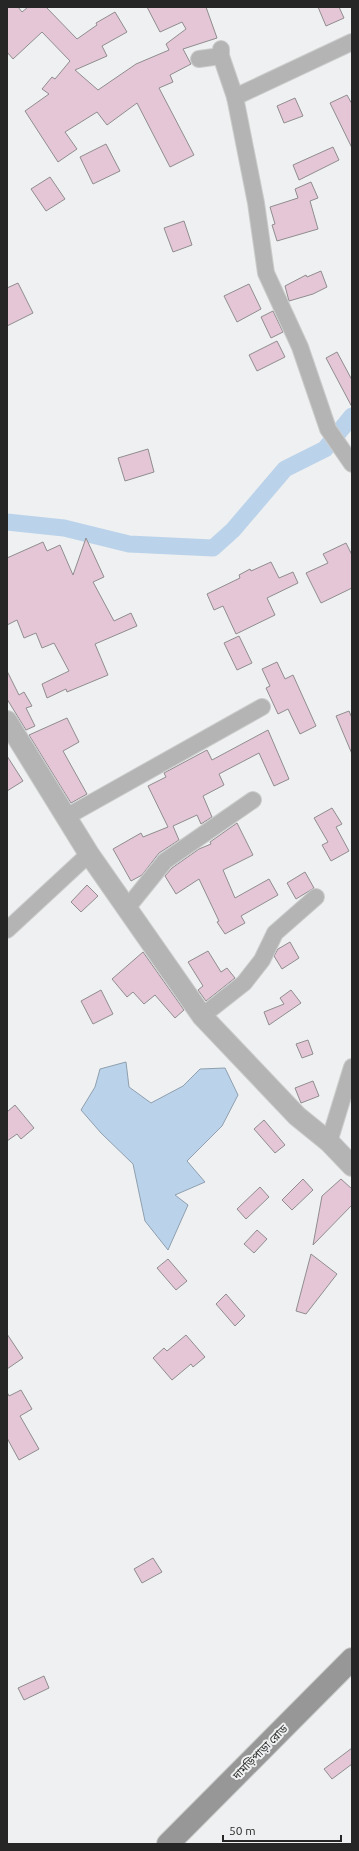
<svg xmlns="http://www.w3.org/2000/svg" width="359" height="1851" font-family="Ubuntu,'Noto Sans Bengali',sans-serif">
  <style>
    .water { fill: #bbd3ea; stroke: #8e9faf }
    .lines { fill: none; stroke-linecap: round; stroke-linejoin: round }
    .canal { stroke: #bbd3ea; stroke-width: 17 }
    .building { fill: #e5c6d7; stroke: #8f8d8e }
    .minor-casing { stroke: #cbcccc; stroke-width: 18 }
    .tertiary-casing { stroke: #cbcccc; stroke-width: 22 }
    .secondary-casing { stroke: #cbcccc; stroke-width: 24 }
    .minor { stroke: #b4b4b5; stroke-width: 16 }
    .tertiary { stroke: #b4b4b5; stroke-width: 20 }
    .secondary { stroke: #979798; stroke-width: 22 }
    .labels { text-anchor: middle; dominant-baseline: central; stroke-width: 4; stroke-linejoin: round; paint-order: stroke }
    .street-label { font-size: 11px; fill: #262626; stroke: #eff0f1 }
  </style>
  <rect width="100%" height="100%" fill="#eff0f1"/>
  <polygon class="water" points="126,1062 129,1087 151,1103 183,1086 200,1069 225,1068 238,1095 222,1126 187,1161 205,1182 175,1195 188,1205 168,1250 145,1221 133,1164 101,1133 81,1110 95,1087 100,1069"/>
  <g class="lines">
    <polyline class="canal" points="7,522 64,528 129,544 213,548 233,530 285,469 325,449 352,416"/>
  </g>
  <g class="building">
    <polygon points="7,7 18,7 22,12 28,7 46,7 77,39 97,25 96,23 115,12 127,32 102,46 107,56 75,70 98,90 136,64 169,50 166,44 186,29 182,22 160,32 147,7 206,7 217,38 183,49 191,64 170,75 173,82 159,88 194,155 170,167 137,103 107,125 97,112 65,132 77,149 58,162 25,111 49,94 42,89 52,77 55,79 70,61 42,32 13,59 7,52"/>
    <polygon points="318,7 339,7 344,18 326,26"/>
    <polygon points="347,95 352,104 352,148 330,103"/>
    <polygon points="295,98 303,116 284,123 277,106"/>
    <polygon points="106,144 120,171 93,184 80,157"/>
    <polygon points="333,147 339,160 299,180 293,165"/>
    <polygon points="50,177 65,199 46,211 31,189"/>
    <polygon points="311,182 318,198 310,201 318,229 277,241 272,225 275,224 270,207 298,198 295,189"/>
    <polygon points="184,221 192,245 173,252 164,228"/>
    <polygon points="321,271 327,287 313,294 289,301 285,286 306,275 307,277"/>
    <polygon points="18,283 33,313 7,326 7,288"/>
    <polygon points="249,284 261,309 237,322 224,296"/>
    <polygon points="273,311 283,332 271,338 261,317"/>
    <polygon points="277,341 285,357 257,371 249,355"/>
    <polygon points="337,352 352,380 352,407 326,358"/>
    <polygon points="148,449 154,472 125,481 118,458"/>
    <polygon points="86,538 104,577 93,582 114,621 131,613 137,626 95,644 108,675 67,692 66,689 47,698 42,684 69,671 54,643 42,648 36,633 24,638 17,620 7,625 7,558 43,542 47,551 60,545 73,575"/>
    <polygon points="346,543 352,555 352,588 321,603 306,573 328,563 323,554"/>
    <polygon points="271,562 279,578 293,572 298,583 267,598 275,615 236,634 223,606 214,610 207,594 240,578 239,575 250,569 251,571"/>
    <polygon points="239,636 252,663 237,670 224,643"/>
    <polygon points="277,662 285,679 293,675 316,726 300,734 288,709 278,714 266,688 270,686 262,669"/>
    <polygon points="7,671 19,695 24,692 32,706 26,708 35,726 26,730 7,699"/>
    <polygon points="349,711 352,718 352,754 336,716"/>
    <polygon points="67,718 79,742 63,751 87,794 71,803 29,735"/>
    <polygon points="268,730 289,779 274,786 259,753 219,774 224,785 203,796 212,817 201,824 197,815 173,826 179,840 159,853 142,875 131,881 113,849 141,833 143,837 168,827 148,786 166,777 164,773 207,750 212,760"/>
    <polygon points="7,756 23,781 7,791"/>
    <polygon points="332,808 342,824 336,827 349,851 331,861 322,845 328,842 314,818"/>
    <polygon points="237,823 253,855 223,870 235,898 269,879 278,895 241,916 245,923 225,934 217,922 219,921 199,879 176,894 165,876 172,868 199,849 211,844 210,842"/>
    <polygon points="305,872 314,888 296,899 287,883"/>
    <polygon points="87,885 98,896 81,912 71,902"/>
    <polygon points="290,942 299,958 282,969 274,956 278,949"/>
    <polygon points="208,951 221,972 227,968 235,978 206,1001 198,990 203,986 188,962"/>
    <polygon points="143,952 184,1010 175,1018 155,995 144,1004 133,992 127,997 112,979"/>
    <polygon points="101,990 113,1014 93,1024 81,1001"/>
    <polygon points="291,990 301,1003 269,1025 264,1012 284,1004 280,998"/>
    <polygon points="308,1040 313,1054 302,1058 296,1044"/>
    <polygon points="313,1081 319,1096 301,1103 295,1088"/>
    <polygon points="15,1105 34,1128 21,1139 17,1134 7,1141 7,1112"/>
    <polygon points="264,1120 285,1145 275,1153 254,1129"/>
    <polygon points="303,1179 313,1190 292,1210 282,1200"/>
    <polygon points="341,1179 352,1189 352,1205 313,1245 322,1196"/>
    <polygon points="260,1187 269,1197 246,1219 237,1209"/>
    <polygon points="257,1230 267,1239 254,1253 244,1244"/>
    <polygon points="311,1254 337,1274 306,1314 296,1311"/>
    <polygon points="168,1259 187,1281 176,1290 157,1268"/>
    <polygon points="226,1294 245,1316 235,1326 216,1304"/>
    <polygon points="7,1334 23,1358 7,1369"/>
    <polygon points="186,1335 205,1357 193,1367 191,1364 172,1380 153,1358 164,1348 167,1351"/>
    <polygon points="21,1390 32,1409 20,1416 39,1449 19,1460 7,1438 7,1392 9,1396"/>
    <polygon points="153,1558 162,1572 142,1583 134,1569"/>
    <polygon points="44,1676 49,1688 24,1700 18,1688"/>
    <polygon points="352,1748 352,1764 332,1779 324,1769"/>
  </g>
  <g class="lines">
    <g class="minor-casing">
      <g id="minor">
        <polyline points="221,49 221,56 235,97 256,203 266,273 300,347 328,429 352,464"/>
        <polyline points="199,59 221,56"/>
        <polyline points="235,97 352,42"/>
        <polyline points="66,817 262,707"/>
        <polyline points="127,908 165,861 253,800"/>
        <polyline points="7,930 89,854"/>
        <polyline points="202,1016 244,983 262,960 275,933 316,897"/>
        <polyline points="329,1142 352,1067"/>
      </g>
    </g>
    <g class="tertiary-casing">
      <polyline id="tertiary" points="7,721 89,854 202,1016 297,1116 329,1142 352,1166"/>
    </g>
    <g class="secondary-casing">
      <polyline id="secondary" points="168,1844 352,1659"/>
    </g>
    <use href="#minor" class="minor"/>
    <use href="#tertiary" class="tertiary"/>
    <use href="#secondary" class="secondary"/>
  </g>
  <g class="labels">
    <g class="street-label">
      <text transform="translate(260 1752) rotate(-45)">দামড়িপাড়া রোড</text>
    </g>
  </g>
  <rect width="359" height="1851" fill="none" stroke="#262626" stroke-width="16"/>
  <path d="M223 1835v6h118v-6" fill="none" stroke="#262626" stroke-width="2"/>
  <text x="229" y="1835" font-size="12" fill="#262626" stroke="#eff0f1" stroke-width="3" paint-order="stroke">50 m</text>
</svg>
